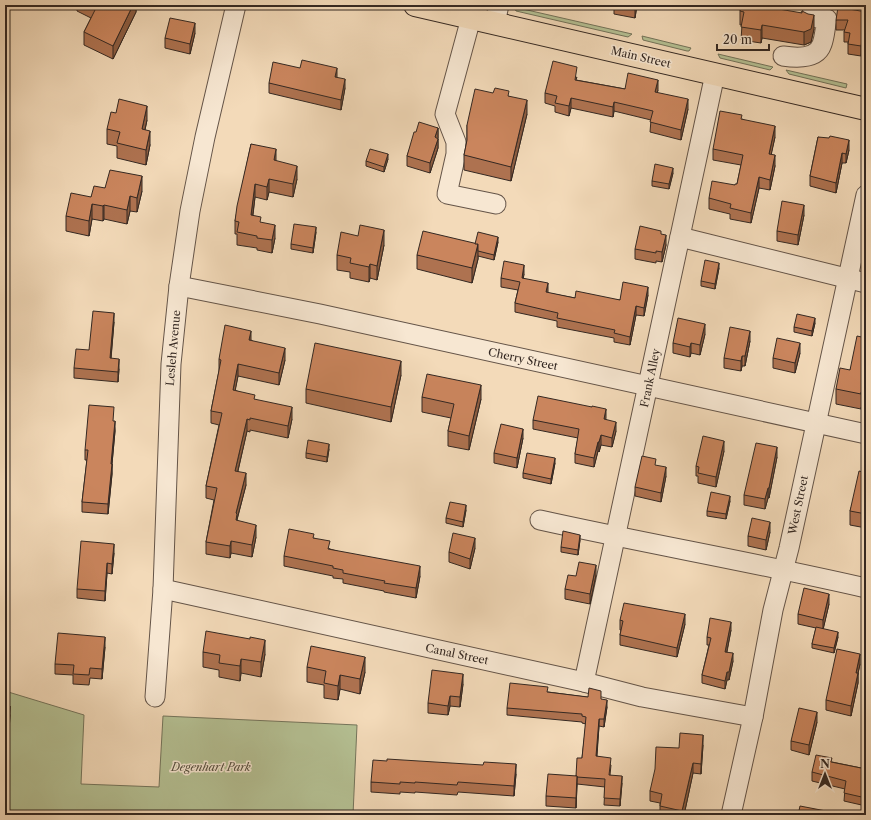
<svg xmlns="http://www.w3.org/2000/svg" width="871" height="820" font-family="'Libre Caslon Text',serif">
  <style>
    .green { fill: #b5c194; stroke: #74745b }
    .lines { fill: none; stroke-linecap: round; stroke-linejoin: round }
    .minor-casing { stroke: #645448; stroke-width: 21 }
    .major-casing { stroke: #342822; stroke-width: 24 }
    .minor { stroke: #f7e7d2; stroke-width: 19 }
    .major { stroke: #f3dab9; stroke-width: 22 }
    .wall { fill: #ae7250; stroke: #342822 }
    .shaded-wall { fill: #8d5d41; stroke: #342822 }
    .building { fill: #ca855d; stroke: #342822 }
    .labels { text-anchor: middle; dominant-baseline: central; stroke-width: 3; stroke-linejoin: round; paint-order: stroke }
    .street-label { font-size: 11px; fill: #342822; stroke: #f7e7d2 }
    .park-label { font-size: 11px; font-style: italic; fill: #544e3e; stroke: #f7e7d2 }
  </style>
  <rect width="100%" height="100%" fill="#f3dab9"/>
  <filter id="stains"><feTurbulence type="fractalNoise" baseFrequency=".005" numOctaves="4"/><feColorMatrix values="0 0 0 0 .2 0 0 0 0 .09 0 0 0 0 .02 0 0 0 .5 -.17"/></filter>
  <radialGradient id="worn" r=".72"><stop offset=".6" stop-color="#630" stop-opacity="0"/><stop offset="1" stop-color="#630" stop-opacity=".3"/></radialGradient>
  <g class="green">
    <polygon points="514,7 632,34 628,37 516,11"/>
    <polygon points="642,36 691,48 689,51 687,51 643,40"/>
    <polygon points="718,54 773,67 770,70 720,58"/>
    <polygon points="786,70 847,84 846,88 789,74"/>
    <polygon points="5,691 84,715 81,784 159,787 163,716 357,725 353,815 5,815"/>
  </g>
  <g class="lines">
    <g class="minor-casing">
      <g id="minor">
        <polyline points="471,18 445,114 456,142 456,154 447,194 496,204"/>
        <polyline points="495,23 499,5"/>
        <path d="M783,56c13,2 34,3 39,-12 3,-8 3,-17 5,-25l-17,-2"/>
        <polyline points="680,237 866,283"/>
        <polyline points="179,286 320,314 866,434"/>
        <path d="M540,520c108,24 218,43 326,68"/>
        <polyline points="163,589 584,682 642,697 753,717"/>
        <polyline points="584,682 715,74"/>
        <polyline points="155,697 163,589 171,364 179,286 190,211 205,137 236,5"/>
        <polyline points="731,815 753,717 773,610 789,548 866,195"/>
      </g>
    </g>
    <g class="major-casing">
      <polyline id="major" points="415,5 866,109"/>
    </g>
    <use href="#minor" class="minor"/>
    <use href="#major" class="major"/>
  </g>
  <g class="wall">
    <polygon points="77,5 136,5 136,12 113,59 84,45 84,32 91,18 77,11"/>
    <polygon points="542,5 555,5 554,8"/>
    <polygon points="614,5 637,5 635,18 614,14"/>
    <polygon points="742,5 776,5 776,9 814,29 811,42 804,45 762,38 761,43 741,40 742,25 740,25 740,11"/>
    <polygon points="806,5 831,5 830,9 811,6 806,7"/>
    <polygon points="866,12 866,46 863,45 861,56 848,54 848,42 844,42 844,32 845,30 836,30 836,20"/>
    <polygon points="195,33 190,54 165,48 165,38"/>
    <polygon points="337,77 345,88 341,110 269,93 269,83"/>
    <polygon points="577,77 576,80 625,89 658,90 657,93 688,109 681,140 650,132 651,120 614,111 613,117 571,108 569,116 555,112 555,106 545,103 545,93"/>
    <polygon points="509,96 527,114 511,181 464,170 464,155 467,141 467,125"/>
    <polygon points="742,119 775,137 771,154 775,166 770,190 759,188 751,223 730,219 730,214 709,209 709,198 737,184 741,165 713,160 713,149"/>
    <polygon points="147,120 145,130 150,145 146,165 117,158 117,146 107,144 107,129"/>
    <polygon points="438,128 438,148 430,173 407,166 407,156 416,132"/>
    <polygon points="818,137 849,150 846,163 842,163 836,193 810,186 810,176"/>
    <polygon points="251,144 276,161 297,179 293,197 269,192 267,200 255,197 253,215 261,223 275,238 272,253 257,250 257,248 237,245 237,234 235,234 235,221"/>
    <polygon points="388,159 384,172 366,166 366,161"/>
    <polygon points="673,173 669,189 652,186 652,181"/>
    <polygon points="105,188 142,191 137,212 130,211 127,224 104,219 103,221 92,219 89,236 66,231 66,216 91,197"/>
    <polygon points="804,215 798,245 777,241 777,231"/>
    <polygon points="316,232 313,253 291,249 291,244"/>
    <polygon points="661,234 666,245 662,262 656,261 656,263 635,259 635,249"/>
    <polygon points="498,242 494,260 478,256 478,259 472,283 417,269 417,255 475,244"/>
    <polygon points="384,245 377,280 370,278 369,282 350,278 350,272 337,270 337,255"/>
    <polygon points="719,268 715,289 701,286 701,281"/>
    <polygon points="524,274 523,278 548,293 575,298 620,300 648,295 644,316 636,315 630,345 614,342 614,338 557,327 557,321 515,312 515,303 518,290 501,287 501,278"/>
    <polygon points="114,322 111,359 119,369 118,382 74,378 74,368"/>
    <polygon points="815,323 812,336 794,332 794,327"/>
    <polygon points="705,334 700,355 691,353 690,357 673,353 673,343"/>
    <polygon points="866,338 866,408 861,407 861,409 836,404 836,389 850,370"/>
    <polygon points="251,340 285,360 279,385 238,376 235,390 255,400 292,419 288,438 250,430 250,432 247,431 238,471 246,485 237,520 256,537 252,557 231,553 230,558 206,554 206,542 214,500 206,498 206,486 219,425 211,423 211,411 219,371 219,359"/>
    <polygon points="750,341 745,366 742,366 741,371 724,368 724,358"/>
    <polygon points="800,353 795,373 773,368 773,358"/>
    <polygon points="401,375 391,422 306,403 306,389"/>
    <polygon points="422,397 481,399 469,450 448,446 448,431 451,418 422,412"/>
    <polygon points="606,419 616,431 612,447 601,445 599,452 598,451 594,467 575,463 575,454 578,438 533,429 533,420"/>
    <polygon points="114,421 115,431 112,464 112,474 108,514 82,512 82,502 87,460 85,460 85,450"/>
    <polygon points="523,438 517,468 494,463 494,453"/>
    <polygon points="329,449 327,462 306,458 306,453"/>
    <polygon points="724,451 716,487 698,483 698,476 696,476 696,466"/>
    <polygon points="777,457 769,498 768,498 765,509 744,505 744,495"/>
    <polygon points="555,463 551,484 523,478 523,473"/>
    <polygon points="866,469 866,528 850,525 850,511 863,472"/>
    <polygon points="666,476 661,502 635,496 635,487"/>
    <polygon points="730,501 726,519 707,516 707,511"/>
    <polygon points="466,510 463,527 446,523 446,518"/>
    <polygon points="770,532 766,550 748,546 748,536"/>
    <polygon points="314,538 330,549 420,576 416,598 384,592 384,591 343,583 343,579 333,578 333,576 284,566 284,556"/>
    <polygon points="580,540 578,555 561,552 561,547"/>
    <polygon points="475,548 470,569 449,562 449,552"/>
    <polygon points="114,553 112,574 107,573 105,601 77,598 77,589"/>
    <polygon points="596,575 590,604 565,599 565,589 576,576"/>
    <polygon points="829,604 823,629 838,637 834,653 812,648 812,644 816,628 798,624 798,614"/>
    <polygon points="620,620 685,624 677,657 620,645 620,635 621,630 620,630"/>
    <polygon points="731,630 727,652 733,661 729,680 727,680 725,689 702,683 702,675 709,645 707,645 707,637"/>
    <polygon points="105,647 102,679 90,678 89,685 73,684 73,675 55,674 55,664"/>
    <polygon points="203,652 265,654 261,677 241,673 240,681 219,677 219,670 203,667"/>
    <polygon points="860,664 858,673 858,683 851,716 826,710 826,700"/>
    <polygon points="307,667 365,672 360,694 340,689 338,700 324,698 324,685 307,682"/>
    <polygon points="463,684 460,707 450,706 448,715 428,713 428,703"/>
    <polygon points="548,692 601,699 607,707 604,727 599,726 597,756 611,765 610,775 622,783 620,806 604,805 605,787 577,784 576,808 546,806 546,796 576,776 582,758 586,724 582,723 582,722 507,715 507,708"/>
    <polygon points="5,705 10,715 8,748 5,748"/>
    <polygon points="817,722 809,755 791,750 791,741"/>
    <polygon points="703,745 701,774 693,773 684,815 660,815 660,803 650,801 650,791 679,748"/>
    <polygon points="832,762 866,769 866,806 844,801 845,789 812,781 812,772"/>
    <polygon points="516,774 514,796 458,792 457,795 415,792 415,793 400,792 400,794 371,792 371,782"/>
  </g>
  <g class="shaded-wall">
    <polygon points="133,5 136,5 136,12 113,59 113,46"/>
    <polygon points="635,5 637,5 635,18"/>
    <polygon points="774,5 776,5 773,22 773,8"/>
    <polygon points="814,15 814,29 811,42 804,45 804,32"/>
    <polygon points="195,23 195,33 190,54 190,44"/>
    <polygon points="762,25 762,38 761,43 761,30"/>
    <polygon points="863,36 863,45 861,56 861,46"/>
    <polygon points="337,68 337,78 335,77"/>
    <polygon points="345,79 345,88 341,110 341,100"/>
    <polygon points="658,80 658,90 655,102 655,92"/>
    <polygon points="571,98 571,108 569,116 569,106"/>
    <polygon points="688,99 688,109 681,140 681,130"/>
    <polygon points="527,100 527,114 511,181 511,167"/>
    <polygon points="614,102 614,111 613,117 613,107"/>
    <polygon points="147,106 147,120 142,143 142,129"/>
    <polygon points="775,126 775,137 769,165 769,154"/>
    <polygon points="438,128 438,138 435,147 435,137"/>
    <polygon points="150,131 150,145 146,165 146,150"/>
    <polygon points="438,139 438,148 430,173 430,163"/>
    <polygon points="849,140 849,150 846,163 846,154"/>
    <polygon points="276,149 276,162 274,160"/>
    <polygon points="842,153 842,163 836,193 836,183"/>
    <polygon points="388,154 388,159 384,172 384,167"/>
    <polygon points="775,155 775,166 770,190 770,180"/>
    <polygon points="297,166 297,179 293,197 293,184"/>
    <polygon points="673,168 673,173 669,189 669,184"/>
    <polygon points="142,176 142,191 137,212 137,198"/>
    <polygon points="759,177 759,188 751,223 751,213"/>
    <polygon points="269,179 269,192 267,200 267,187"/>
    <polygon points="255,184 255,197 251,228 251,215"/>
    <polygon points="130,196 130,211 127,224 127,210"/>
    <polygon points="92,204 92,219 89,236 89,221"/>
    <polygon points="104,205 104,219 103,221 103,206"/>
    <polygon points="804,205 804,215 798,245 798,235"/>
    <polygon points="275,225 275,238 272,253 272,240"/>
    <polygon points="316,227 316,232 313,253 313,248"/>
    <polygon points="384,230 384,245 377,280 377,266"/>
    <polygon points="666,235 666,245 662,262 662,252"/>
    <polygon points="498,237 498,242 494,260 494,255"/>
    <polygon points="478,244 478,259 472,283 472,268"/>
    <polygon points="719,263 719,268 715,289 715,284"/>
    <polygon points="370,264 370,278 369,282 369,267"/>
    <polygon points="524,265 524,274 522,287 522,278"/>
    <polygon points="548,283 548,292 546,301 546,292"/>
    <polygon points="648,287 648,295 644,316 644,308"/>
    <polygon points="636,306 636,315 630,345 630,337"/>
    <polygon points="114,313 114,322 110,368 110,358"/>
    <polygon points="815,318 815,323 812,336 812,331"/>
    <polygon points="705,324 705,334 700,355 700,345"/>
    <polygon points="251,331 251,343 249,340"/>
    <polygon points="750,331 750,341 745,366 745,356"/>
    <polygon points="691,343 691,353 690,357 690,347"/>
    <polygon points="800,343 800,353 795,373 795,363"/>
    <polygon points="285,348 285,360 279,385 279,373"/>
    <polygon points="742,356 742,366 741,371 741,361"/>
    <polygon points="119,359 119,369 118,382 118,372"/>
    <polygon points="401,361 401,375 391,422 391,407"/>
    <polygon points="238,364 238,376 233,402 233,390"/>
    <polygon points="481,385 481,399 469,450 469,436"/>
    <polygon points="292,407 292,419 288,438 288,426"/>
    <polygon points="606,409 606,418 604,428 604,419"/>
    <polygon points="247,419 247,431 235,483 235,471"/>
    <polygon points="115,421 115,431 111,474 111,464"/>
    <polygon points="616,422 616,431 612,447 612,438"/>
    <polygon points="523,429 523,438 517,468 517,458"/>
    <polygon points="601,435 601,445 599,452 599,442"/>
    <polygon points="724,441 724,451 716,487 716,477"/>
    <polygon points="598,442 598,451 594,467 594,458"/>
    <polygon points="329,444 329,449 327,462 327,457"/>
    <polygon points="777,447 777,457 769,498 769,488"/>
    <polygon points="555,458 555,463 551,484 551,479"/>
    <polygon points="112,464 112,474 108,514 108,504"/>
    <polygon points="666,467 666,476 661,502 661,493"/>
    <polygon points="246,473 246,485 237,519 237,526 236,532 236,513"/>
    <polygon points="768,488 768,498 765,509 765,499"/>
    <polygon points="730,496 730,501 726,519 726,514"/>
    <polygon points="466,505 466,510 463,527 463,522"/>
    <polygon points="770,522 770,532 766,550 766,540"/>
    <polygon points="256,525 256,537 252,557 252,545"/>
    <polygon points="580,535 580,540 578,555 578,550"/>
    <polygon points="475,538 475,548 470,569 470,559"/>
    <polygon points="231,541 231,553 230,558 230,546"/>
    <polygon points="114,544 114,553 112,574 112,564"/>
    <polygon points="107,563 107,573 105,601 105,591"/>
    <polygon points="596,565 596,575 590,604 590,594"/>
    <polygon points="420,566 420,576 416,598 416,588"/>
    <polygon points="829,594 829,604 823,630 823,620"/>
    <polygon points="685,614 685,624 677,657 677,648"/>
    <polygon points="731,622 731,630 725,660 725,652"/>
    <polygon points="838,632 838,637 834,653 834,648"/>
    <polygon points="105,637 105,647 102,679 102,669"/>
    <polygon points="265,640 265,654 261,677 261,662"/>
    <polygon points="733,653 733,661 729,680 729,672"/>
    <polygon points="860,654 860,664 856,683 856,673"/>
    <polygon points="365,657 365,672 360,694 360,679"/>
    <polygon points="241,659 241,673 240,681 240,666"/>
    <polygon points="727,672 727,680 725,689 725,681"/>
    <polygon points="858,673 858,683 851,716 851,706"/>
    <polygon points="463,674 463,684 460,707 460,697"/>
    <polygon points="340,675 340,689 338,700 338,686"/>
    <polygon points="450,696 450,706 448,715 448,706"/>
    <polygon points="607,700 607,707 604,727 604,719"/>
    <polygon points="10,706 10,715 8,748 8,739"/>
    <polygon points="817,712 817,722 809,755 809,745"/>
    <polygon points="599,719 599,726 596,763 596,756"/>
    <polygon points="703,735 703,745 701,774 701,764"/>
    <polygon points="693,763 693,773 684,815 682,815 682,811"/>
    <polygon points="516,764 516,774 514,796 514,786"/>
    <polygon points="577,776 577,786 576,808 576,798"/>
    <polygon points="622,776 622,783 620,806 620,799"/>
  </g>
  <g class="building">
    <polygon points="91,5 133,5 113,46 84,32 96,8"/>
    <polygon points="742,5 774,5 773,8 802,13 802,11 808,14 814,15 811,29 804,32 762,25 761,30 741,27 744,12 740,11"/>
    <polygon points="838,7 866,12 866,36 863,36 861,46 848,44 850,33 844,32 848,20 836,20"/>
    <polygon points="170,18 195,23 190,44 165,38"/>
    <polygon points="302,60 337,68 335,77 345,79 341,100 269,83 273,62 300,68"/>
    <polygon points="553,61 577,67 575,80 625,89 628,73 658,80 655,92 688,99 681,130 650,122 653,111 614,102 613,107 571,98 569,106 555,103 557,96 545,93"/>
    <polygon points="495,88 509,91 508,96 527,100 511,167 464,155 467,140 467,125 475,89 493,93"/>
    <polygon points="119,99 147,106 142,129 150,131 146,150 117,143 120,132 107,129 111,112 116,113"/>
    <polygon points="720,111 742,115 741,119 775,126 769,154 775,155 770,180 759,177 751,213 730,208 731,204 709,198 712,181 735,185 735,184 737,184 743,155 713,149"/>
    <polygon points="419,122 438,128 435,137 438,139 430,163 407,156 414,132 416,132"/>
    <polygon points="830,136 849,140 846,154 842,153 836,183 810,176 818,137 829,138"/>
    <polygon points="251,144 276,149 274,160 297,166 293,184 269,179 267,187 255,184 251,215 261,217 260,222 275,225 272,240 257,238 257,236 237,232 239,222 235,221 237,206"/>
    <polygon points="370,149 388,154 384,167 366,161"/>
    <polygon points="655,164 673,168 669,184 652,181"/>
    <polygon points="110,170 142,176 137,198 130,196 127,210 104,205 103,206 92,204 89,221 66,216 71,193 91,197 94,186 105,188"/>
    <polygon points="782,201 804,205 798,235 777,231"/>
    <polygon points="294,224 316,227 313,248 291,244"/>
    <polygon points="360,225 384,230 377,266 370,264 369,267 350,263 351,258 337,255 341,232 358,236"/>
    <polygon points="640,226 661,231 661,234 666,235 662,252 656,251 656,253 635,249"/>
    <polygon points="423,231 478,244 472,268 417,255"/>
    <polygon points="478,232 498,237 494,255 478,251 478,244 475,244"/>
    <polygon points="705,260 719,263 715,284 701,281"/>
    <polygon points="504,261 524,265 522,278 548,283 546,292 575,298 576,291 620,300 623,282 648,287 644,308 636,306 630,337 614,333 615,330 557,318 558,313 515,303 520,282 501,278"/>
    <polygon points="93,311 114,313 110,358 119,359 118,372 74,368 76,349 89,350"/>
    <polygon points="797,314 815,318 812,331 794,327"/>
    <polygon points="678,318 705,324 700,345 691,343 690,347 673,343"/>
    <polygon points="225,325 251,331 249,340 285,348 279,373 238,364 233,390 255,395 254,399 292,407 288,426 250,418 250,420 247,419 235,471 246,473 236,513 237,514 236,520 256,525 252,545 231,541 230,546 206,542 217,488 206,486 222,413 211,411 221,360 219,359"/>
    <polygon points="730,327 750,331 745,356 742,356 741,361 724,358"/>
    <polygon points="857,336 866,338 866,393 861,392 861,394 836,389 840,368 850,370"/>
    <polygon points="777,338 800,343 795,363 773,358"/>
    <polygon points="315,343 401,361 391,407 306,389"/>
    <polygon points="427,374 481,385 469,436 448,431 454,404 422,397"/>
    <polygon points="538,396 592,407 592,406 606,409 604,419 616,422 612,438 601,435 599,442 598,442 594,458 575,454 579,429 533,420"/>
    <polygon points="89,405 114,407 113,421 115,421 111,464 112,464 108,504 82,502 88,450 85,450"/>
    <polygon points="501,424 523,429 517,458 494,453"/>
    <polygon points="703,436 724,441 716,477 698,473 699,467 696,466"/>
    <polygon points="308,440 329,444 327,457 306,453"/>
    <polygon points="756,443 777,447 769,488 768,488 765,499 744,495"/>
    <polygon points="527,453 555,458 551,479 523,473"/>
    <polygon points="642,456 656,459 655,465 666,467 661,493 635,487"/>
    <polygon points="864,469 866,469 866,514 850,511 859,471 863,472"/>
    <polygon points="711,492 730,496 726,514 707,511"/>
    <polygon points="450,502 466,505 463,522 446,518"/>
    <polygon points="752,518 770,522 766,540 748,536"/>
    <polygon points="289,529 314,534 313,538 330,541 328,549 420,566 416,588 384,583 385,581 343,573 343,570 333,568 333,566 284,556"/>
    <polygon points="563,531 580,535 578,550 561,547"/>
    <polygon points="453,533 475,538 470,559 449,552"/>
    <polygon points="81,541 114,544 112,564 107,563 105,591 77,589"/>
    <polygon points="579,562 596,565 590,594 565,589 568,575 576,576"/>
    <polygon points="804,588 829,594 823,620 798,614"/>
    <polygon points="624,603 685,614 677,648 620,635 623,621 620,620"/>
    <polygon points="710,618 731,622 725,652 733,653 729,672 727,672 725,681 702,675 711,638 707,637"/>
    <polygon points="816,627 838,632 834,648 812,644"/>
    <polygon points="206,631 250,639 250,637 265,640 261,662 241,659 240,666 219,663 220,655 203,652"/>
    <polygon points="58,633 105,637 102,669 90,668 89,675 73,674 74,665 55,664"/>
    <polygon points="311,646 365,657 360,679 340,675 338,686 324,683 326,671 307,667"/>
    <polygon points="837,649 860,654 856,673 858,673 851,706 826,700"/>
    <polygon points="432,670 463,674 460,697 450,696 448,706 428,703"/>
    <polygon points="510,683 548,687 547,692 588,697 589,688 601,691 601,699 607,700 604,719 599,719 596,756 611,758 609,775 622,776 620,799 604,798 605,779 577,777 577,776 576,776 577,758 582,758 586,717 582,716 582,714 507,708"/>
    <polygon points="5,705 10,706 8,739 5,738"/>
    <polygon points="799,708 817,712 809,745 791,741"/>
    <polygon points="680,733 703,735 701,764 693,763 682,811 660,806 662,794 650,791 655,769 656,747 679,748"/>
    <polygon points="816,755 832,758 831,762 866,769 866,798 844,793 846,781 812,772"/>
    <polygon points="387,759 483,765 484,762 516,764 514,786 458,782 457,785 415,782 415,783 400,782 400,784 371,782 373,760 387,761"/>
    <polygon points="548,774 577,776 576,798 546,796"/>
    <polygon points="800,806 826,811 825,815 798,815"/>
  </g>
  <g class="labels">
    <g class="street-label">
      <text transform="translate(641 57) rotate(13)">Main Street</text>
      <text transform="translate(173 348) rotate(-85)">Lesleh Avenue</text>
      <text transform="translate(523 359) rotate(12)">Cherry Street</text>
      <text transform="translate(650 378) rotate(-78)">Frank Alley</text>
      <text transform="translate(798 505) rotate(-78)">West Street</text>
      <text transform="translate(457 654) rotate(12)">Canal Street</text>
    </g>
    <g class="park-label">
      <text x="211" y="767">Degenhart Park</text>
    </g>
  </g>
  <rect width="871" height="820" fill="none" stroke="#f3dab9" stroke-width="20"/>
  <rect x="6" y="6" width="859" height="808" fill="none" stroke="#342822" stroke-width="2"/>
  <rect x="10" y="10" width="851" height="800" fill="none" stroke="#342822"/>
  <g transform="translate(825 774)" stroke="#f7e7d2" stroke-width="3" paint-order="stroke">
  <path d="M0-3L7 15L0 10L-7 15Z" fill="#342822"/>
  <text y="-6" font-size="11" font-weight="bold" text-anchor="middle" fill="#342822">N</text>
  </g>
  <path d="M717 44v6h52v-6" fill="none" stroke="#342822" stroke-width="2"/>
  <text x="723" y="44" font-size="12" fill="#342822" stroke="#f7e7d2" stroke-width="3" paint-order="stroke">20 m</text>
  <rect width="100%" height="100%" filter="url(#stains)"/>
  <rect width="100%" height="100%" fill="url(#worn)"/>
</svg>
